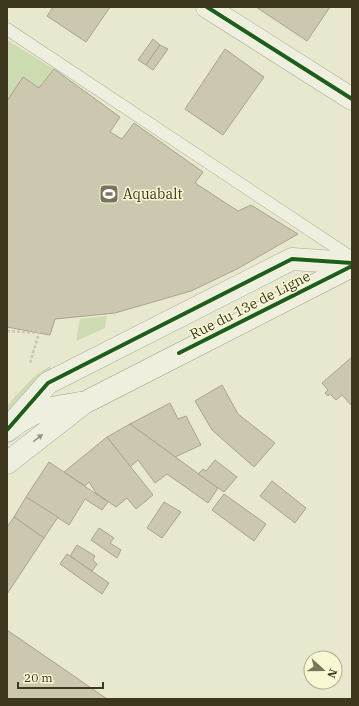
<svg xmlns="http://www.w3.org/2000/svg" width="359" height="706" font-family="'IBM Plex Serif',serif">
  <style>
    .green { fill: #cddbb0 }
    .building { fill: #ccc7af; stroke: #a8a48d }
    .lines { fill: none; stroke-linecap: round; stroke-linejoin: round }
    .service-casing { stroke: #adac97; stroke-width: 13 }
    .minor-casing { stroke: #adac97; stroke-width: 23 }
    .secondary-casing { stroke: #9c9b87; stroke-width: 23 }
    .path { stroke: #c7c6b7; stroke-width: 2.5; stroke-dasharray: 3 2; stroke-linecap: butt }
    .service { stroke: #efefe0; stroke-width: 12 }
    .minor { stroke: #efefe0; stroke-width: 22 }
    .secondary { stroke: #efefe0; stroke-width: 22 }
    .cycleway-casing { stroke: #f8f8d4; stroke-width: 6 }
    .cycleway { stroke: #1b5e20; stroke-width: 4 }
    .oneway { fill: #96937f }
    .labels { text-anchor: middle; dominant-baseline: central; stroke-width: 3; stroke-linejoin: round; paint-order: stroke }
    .poi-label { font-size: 14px; fill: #3d371e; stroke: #f8f8d4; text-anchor: start }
    .street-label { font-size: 14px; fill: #3d371e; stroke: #f8f8d4 }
  </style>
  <rect width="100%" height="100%" fill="#e7e8ce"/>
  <g class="green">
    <polygon points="7,40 54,69 39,88 7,101"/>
    <polygon points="107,316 105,328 76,341 80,319"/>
    <path d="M50,366l4,10 -47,40v-10c13,-15 25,-30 43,-40z"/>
  </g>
  <g class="building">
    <polygon points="53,7 110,7 86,42 47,16"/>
    <polygon points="256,7 330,7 307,41"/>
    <polygon points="153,39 160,45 146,65 138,60"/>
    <polygon points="160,45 168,49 153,70 146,65"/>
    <polygon points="225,49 264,77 223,135 185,109"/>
    <polygon points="54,69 120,117 110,132 122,139 134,123 203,172 195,183 238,211 251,205 298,234 237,269 191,291 115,313 55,319 50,335 7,327 7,101 23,77 39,88"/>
    <polygon points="352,357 352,406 342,395 336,400 330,394 328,396 325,393 328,390 322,383"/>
    <polygon points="222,385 238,414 275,443 254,467 212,430 195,401"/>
    <polygon points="170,403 178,419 186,416 201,445 175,457 130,424"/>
    <polygon points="130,424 218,488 208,503 167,474 155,483 138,460 130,467 107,437"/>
    <polygon points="107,437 153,495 136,509 127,498 116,507 96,493 89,482 85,486 64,472"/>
    <polygon points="215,460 237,477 224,492 198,474 203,469 206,471"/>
    <polygon points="49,462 108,502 102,510 85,499 69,525 26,497"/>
    <polygon points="272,481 306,508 295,523 260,496"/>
    <polygon points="224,494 266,524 254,541 212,510"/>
    <polygon points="26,497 58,517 44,538 14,517"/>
    <polygon points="164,502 181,512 162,538 147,528"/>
    <polygon points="14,517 44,538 7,594 7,527"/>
    <polygon points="99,528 114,538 110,543 121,550 117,558 91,540"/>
    <polygon points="77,545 95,556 93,560 97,564 92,571 70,556"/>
    <polygon points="67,554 109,583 102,594 60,564"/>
    <polygon points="7,630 55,663 107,699 7,699"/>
  </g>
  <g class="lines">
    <g class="service-casing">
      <polyline id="service" points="7,29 352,258"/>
    </g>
    <g class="minor-casing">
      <g id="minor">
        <polyline points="207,7 352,99"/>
        <polyline points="10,426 48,383 292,259 352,263"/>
      </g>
    </g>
    <g class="secondary-casing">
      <g id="secondary">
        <path d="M7,431c27,-22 41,-23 74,-28"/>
        <polyline points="7,463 84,403 352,266"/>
      </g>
    </g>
    <polyline class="path" points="7,331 39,333 30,363"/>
    <use href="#service" class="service"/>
    <use href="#minor" class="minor"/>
    <use href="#secondary" class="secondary"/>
    <g class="cycleway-casing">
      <g id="cycleway">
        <polyline points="207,7 352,99"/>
        <polyline points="179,353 352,266"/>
        <polyline points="7,430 48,383 292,259 352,263"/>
      </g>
    </g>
    <use href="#cycleway" class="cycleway"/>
  </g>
  <defs><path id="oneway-solid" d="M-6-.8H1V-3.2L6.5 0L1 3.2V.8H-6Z"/></defs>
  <use class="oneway" href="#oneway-solid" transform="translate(38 438) rotate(-38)"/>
  <defs>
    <g id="stadium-square" transform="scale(1)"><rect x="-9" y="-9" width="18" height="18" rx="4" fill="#78755c" stroke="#f8f8d4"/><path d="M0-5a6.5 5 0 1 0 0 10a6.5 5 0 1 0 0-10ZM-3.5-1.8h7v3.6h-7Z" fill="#fff"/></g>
  </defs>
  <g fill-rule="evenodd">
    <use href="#stadium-square" x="109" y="194"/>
  </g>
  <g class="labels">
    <g class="poi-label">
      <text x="123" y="194">Aquabalt</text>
    </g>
    <g class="street-label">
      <text transform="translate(250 305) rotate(-27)">Rue du 13e de Ligne</text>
    </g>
  </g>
  <rect width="359" height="706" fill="none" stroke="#3d371e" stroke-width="16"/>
  <g transform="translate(323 670) rotate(111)"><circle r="19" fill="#f8f8d4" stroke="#adab8b"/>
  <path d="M0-3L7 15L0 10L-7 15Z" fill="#78755c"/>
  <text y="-6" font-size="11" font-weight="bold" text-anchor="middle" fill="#3d371e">N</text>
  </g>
  <path d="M18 682v6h85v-6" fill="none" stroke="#3d371e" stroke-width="2"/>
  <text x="24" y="682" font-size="12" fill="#3d371e" stroke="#f8f8d4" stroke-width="3" paint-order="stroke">20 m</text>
</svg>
